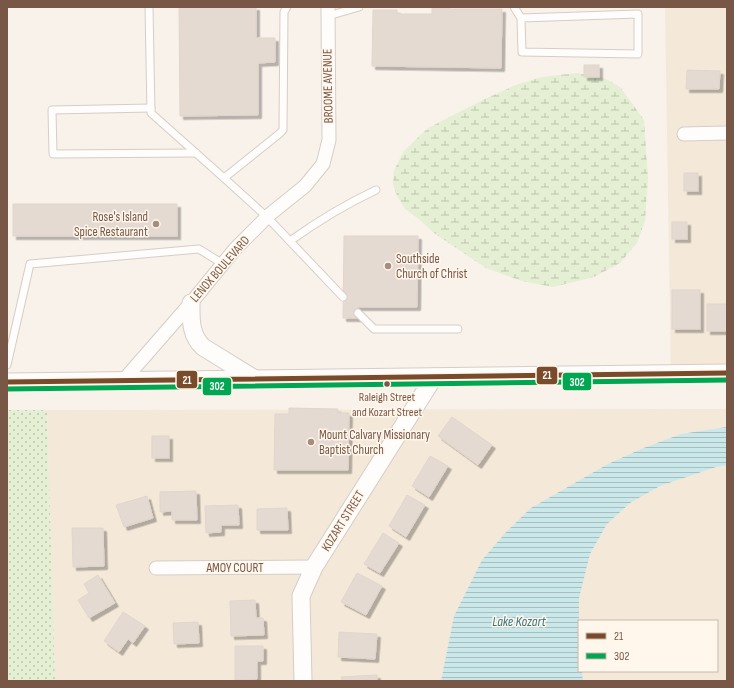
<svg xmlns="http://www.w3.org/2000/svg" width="734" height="688" font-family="'Sofia Sans Condensed',sans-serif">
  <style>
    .residential { fill: #f4e8d9; fill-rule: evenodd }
    .wetland { fill: url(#wetland-marsh) }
    .park { fill: url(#park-dots) }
    .water { fill: url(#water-rules) }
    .building { fill: #e5dad1; stroke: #e2d5cb; filter: url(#shadow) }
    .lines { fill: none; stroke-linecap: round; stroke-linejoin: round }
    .service-casing { stroke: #d6cdc6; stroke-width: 9 }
    .minor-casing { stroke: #d6cdc6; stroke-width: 15 }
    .tertiary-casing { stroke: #d6cdc6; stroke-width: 19 }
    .service { stroke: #fefdfc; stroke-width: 7 }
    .minor { stroke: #fefdfc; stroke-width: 13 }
    .tertiary { stroke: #fefdfc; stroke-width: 17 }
    .bus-1-casing { stroke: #fff7ec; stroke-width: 8 }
    .bus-2-casing { stroke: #fff7ec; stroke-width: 8 }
    .bus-1 { stroke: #7a4b2a; stroke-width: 5 }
    .bus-2 { stroke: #00a651; stroke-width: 5 }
    .poi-dot { fill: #a58d7f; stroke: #fff7ec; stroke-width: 1.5 }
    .bus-dot { fill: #795746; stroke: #fff7ec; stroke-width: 1.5 }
    .labels { text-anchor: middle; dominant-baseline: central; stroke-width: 3; stroke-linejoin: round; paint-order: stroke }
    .bus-label { font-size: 12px; fill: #795746; stroke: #fff7ec }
    .street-label { font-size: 13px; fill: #795746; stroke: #fff7ec }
    .poi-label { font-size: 13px; fill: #795746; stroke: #fff7ec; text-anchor: start }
    .water-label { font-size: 14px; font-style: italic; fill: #397680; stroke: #fff7ec }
    .line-badge { stroke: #fff7ec; stroke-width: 1.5 }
    .badge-label { font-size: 11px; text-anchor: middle; font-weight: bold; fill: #fff }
  </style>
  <defs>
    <pattern id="wetland-marsh" width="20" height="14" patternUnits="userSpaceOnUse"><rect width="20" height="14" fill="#e4efd3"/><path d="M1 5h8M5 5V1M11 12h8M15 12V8" fill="none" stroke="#bec4ad"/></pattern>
    <pattern id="park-dots" width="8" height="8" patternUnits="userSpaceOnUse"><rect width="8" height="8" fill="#e4efd3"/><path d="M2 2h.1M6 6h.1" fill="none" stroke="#bec4ad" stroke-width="1.8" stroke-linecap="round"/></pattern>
    <pattern id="water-rules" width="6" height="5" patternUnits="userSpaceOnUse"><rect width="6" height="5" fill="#cae8ea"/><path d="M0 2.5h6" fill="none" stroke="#a9bfbf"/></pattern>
    <filter id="shadow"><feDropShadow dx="3.5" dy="3.5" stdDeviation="0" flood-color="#0004"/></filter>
  </defs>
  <rect width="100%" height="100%" fill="#f8f2ea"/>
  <g class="residential">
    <polygon points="665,7 727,7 727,380 671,380"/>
    <path d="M727,409v272h-672l-8,-271zM579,621h138v50h-138z"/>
  </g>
  <polygon class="wetland" points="577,73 604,78 620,87 644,120 648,178 645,221 637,243 620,263 594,277 553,287 522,281 486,268 434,233 420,220 405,209 397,196 393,184 394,170 404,151 428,128 485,99 516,85 542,77"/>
  <polygon class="park" points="7,410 47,410 55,681 7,681"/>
  <polygon class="water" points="727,427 727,465 716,467 660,486 630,503 607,524 590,554 579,598 579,671 582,671 583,681 441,681 454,616 482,560 507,531 531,508 608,464 641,449 681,434"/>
  <g class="building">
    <polygon points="179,7 256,7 256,38 275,38 275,62 258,63 258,115 180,116"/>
    <polygon points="432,7 450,7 450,9 502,9 501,68 372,66 373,10 397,10 397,14 432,14"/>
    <rect x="584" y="65" width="15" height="12"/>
    <polygon points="687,70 720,71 719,89 686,89"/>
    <rect x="684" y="173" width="14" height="18"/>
    <rect x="13" y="204" width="164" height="32"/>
    <rect x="672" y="222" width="15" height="17"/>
    <polygon points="344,236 418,236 417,307 358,307 358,318 343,318"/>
    <rect x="672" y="290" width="28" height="39"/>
    <rect x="707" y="304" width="20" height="27"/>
    <polygon points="289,408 338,409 338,413 349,413 348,470 274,470 275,414 289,414"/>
    <polygon points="452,417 492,445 478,465 438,436"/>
    <rect x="152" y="436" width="17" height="22"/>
    <polygon points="430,456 448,466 429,497 412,486"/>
    <polygon points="196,491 197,520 172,520 172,511 160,512 160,492"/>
    <polygon points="407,495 425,505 406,537 389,526"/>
    <polygon points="147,496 153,518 124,527 116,505"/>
    <polygon points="238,505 239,525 221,525 221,532 206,533 205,506"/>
    <polygon points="287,508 288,530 257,530 257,509"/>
    <polygon points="72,528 103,528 104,566 73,567"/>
    <polygon points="383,533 399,543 380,573 364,564"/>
    <polygon points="357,573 382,586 366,615 341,602"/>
    <polygon points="98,575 115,603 89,618 78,600 89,593 84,584"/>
    <polygon points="255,600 256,618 263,618 264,635 231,636 230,601"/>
    <polygon points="123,612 145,626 133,643 128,639 119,652 104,641"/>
    <polygon points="198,622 199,643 174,644 173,623"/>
    <polygon points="339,632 377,634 375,659 338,657"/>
    <polygon points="235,646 263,646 263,661 257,661 257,679 235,680"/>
    <polygon points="377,675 377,681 342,681 341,677"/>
  </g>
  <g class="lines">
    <g class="service-casing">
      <g id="service">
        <polyline points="149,7 151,113 224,178"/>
        <polyline points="287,7 284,12 283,130 279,134 224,178 267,217 343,297"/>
        <polyline points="514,7 521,18 522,52 638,54 638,14 521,18"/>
        <polyline points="328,16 359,7"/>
        <polyline points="151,108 52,110 53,154 196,153"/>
        <path d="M290,241c28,-20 54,-36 86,-51"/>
        <polyline points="358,313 374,329 458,329"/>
        <polyline points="7,365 30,264 199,249 223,264"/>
      </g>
    </g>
    <g class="minor-casing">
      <g id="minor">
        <polyline points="684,134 727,133"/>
        <polyline points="123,381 191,303 235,249 269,215 305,186 323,164 329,140 328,7"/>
        <polyline points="156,568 314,567"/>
      </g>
    </g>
    <g class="tertiary-casing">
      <g id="tertiary">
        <path d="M191,303c0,16 -1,32 12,44l52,32"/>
        <polyline points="7,382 727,373"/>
        <polyline points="303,681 301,596 314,567 434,377"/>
      </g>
    </g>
    <use href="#service" class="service"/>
    <use href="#minor" class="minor"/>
    <use href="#tertiary" class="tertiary"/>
    <g class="bus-1-casing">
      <polyline id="bus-1" points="7,382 727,373"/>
    </g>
    <g class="bus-2-casing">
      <polyline id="bus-2" points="7,389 727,380"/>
    </g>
    <use href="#bus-1" class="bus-1"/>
    <use href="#bus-2" class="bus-2"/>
  </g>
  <g class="poi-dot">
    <circle cx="156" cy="224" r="4"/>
    <circle cx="388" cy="266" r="4"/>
    <circle cx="311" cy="442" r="4"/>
  </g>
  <circle class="bus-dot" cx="387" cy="384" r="3.5"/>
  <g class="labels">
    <g class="bus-label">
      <text x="387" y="397">Raleigh Street<tspan x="387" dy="15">and Kozart Street</tspan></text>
    </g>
    <g class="street-label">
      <text transform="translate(328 86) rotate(-91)">BROOME AVENUE</text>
      <text transform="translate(220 269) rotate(-49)">LENOX BOULEVARD</text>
      <text transform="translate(343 521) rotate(-58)">KOZART STREET</text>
      <text x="235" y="568">AMOY COURT</text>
    </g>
    <g class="poi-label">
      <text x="148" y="217" text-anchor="end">Rose's Island<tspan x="148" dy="15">Spice Restaurant</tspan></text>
      <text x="396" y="259">Southside<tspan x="396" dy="15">Church of Christ</tspan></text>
      <text x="319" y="435">Mount Calvary Missionary<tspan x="319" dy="15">Baptist Church</tspan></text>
    </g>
    <g class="water-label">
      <text x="519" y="621">Lake Kozart</text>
    </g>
  </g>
  <g class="line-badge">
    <rect x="536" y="366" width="22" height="19" rx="4" fill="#7a4b2a"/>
    <rect x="176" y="370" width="22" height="19" rx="4" fill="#7a4b2a"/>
    <rect x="562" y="372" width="30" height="19" rx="4" fill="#00a651"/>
    <rect x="202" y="377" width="30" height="19" rx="4" fill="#00a651"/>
  </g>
  <g class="badge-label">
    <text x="547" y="379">21</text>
    <text x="187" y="384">21</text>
    <text x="577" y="386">302</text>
    <text x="217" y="390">302</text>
  </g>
  <rect width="734" height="688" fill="none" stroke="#795746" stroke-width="16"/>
  <rect x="578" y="620" width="140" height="52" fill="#fff7ec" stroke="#c9b7aa"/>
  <rect x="586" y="633" width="20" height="6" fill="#7a4b2a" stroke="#c9b7aa"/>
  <text x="614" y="640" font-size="12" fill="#795746">21</text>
  <rect x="586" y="653" width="20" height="6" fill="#00a651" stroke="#c9b7aa"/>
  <text x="614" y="660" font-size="12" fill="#795746">302</text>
</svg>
